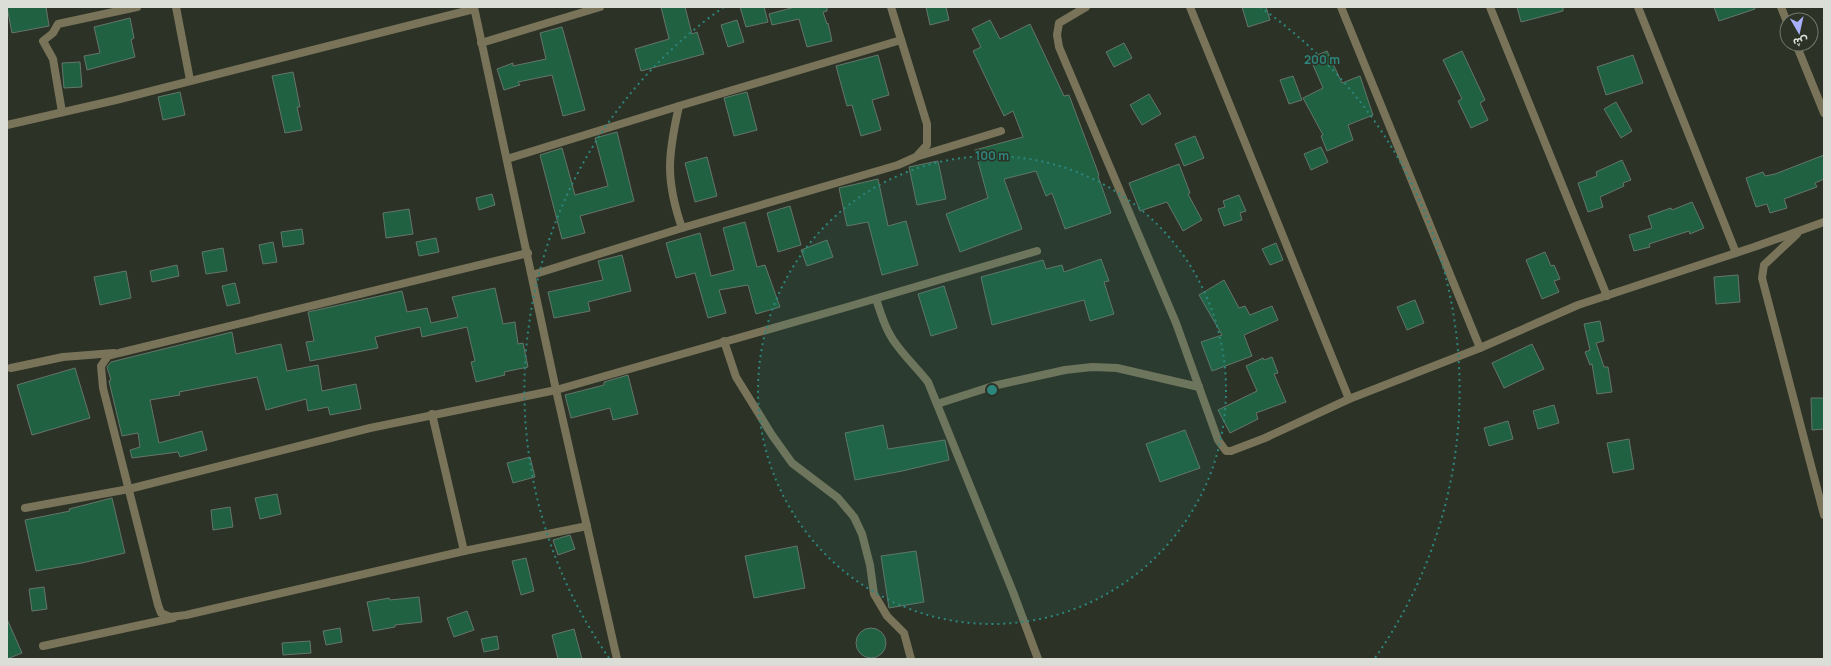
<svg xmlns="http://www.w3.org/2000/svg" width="1831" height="666" font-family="Manrope,'Noto Sans Arabic',sans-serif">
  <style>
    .building { fill: #206141; stroke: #65756b }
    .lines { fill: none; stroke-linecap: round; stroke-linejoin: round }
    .minor { stroke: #787359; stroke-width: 8 }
    .ring { fill: none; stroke: #2d867e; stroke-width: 2; stroke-dasharray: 2 4 }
    .centre { fill: #2d867e; stroke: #2c3225; stroke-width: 2 }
    .ring-label { font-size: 12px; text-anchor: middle; font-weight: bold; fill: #2d867e; stroke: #2c3225; stroke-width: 3; stroke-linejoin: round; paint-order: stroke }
  </style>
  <rect width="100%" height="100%" fill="#2c3225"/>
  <g class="building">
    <polygon points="7,7 46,7 49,26 12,33"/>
    <polygon points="661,7 685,7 692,34 697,32 704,54 641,71 635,49 669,39"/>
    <polygon points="740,7 764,7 768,22 746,27"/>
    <polygon points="795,7 827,7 827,11 823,12 827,24 828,23 832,41 807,47 799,19 772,25 769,14"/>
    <polygon points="926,7 946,7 949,20 930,25"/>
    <polygon points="1242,7 1266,7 1270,20 1248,27"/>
    <polygon points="1517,7 1563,7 1563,11 1521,22"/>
    <polygon points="1714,7 1754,7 1755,9 1719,21"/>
    <polygon points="130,18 134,38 131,40 135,57 87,70 84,56 100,53 94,27"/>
    <polygon points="737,20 744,42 728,47 721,25"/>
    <polygon points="990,20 1000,39 1030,24 1064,96 1069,95 1099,175 1098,176 1111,213 1065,229 1052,193 1046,196 1036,171 1004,179 1022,229 960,252 946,214 988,198 975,150 1023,137 1013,111 1004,116 973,51 981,47 972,29"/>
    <polygon points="562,27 585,110 563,116 552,75 518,82 520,85 504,90 497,69 513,63 513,66 546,59 540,33"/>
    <polygon points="1124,43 1132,58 1114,67 1106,52"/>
    <polygon points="1327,51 1342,83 1360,76 1373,115 1348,125 1353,140 1327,151 1321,136 1323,135 1303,98 1323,88 1310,58"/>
    <polygon points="1462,51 1485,100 1480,103 1488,120 1471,128 1458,101 1462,99 1443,60"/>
    <polygon points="878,55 889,95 872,100 881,130 861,136 852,105 847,106 836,66"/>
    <polygon points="1633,55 1643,83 1606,95 1597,67"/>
    <polygon points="80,62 82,87 64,88 62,63"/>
    <polygon points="293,72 300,107 297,107 302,130 285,133 272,76"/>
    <polygon points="1293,76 1302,100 1289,104 1280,80"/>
    <polygon points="180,92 185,115 163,120 158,97"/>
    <polygon points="747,92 757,130 734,136 724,98"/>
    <polygon points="1149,94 1161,114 1142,125 1130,105"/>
    <polygon points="1616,102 1632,131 1621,138 1604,109"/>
    <polygon points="617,132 634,201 580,216 585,233 562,239 540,155 562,148 575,195 608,186 595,138"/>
    <polygon points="1195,136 1204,158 1184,166 1175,144"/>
    <polygon points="1321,147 1328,162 1311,170 1304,154"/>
    <polygon points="1824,155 1824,179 1815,183 1817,187 1784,199 1787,208 1770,213 1767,204 1756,207 1746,178 1763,172 1765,176 1775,174"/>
    <polygon points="707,157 717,196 695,202 685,163"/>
    <polygon points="1622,160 1631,180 1623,183 1624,186 1600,197 1603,207 1588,212 1578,183 1597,176 1596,172"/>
    <polygon points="938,161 946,199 917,205 909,167"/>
    <polygon points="1179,164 1190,193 1188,194 1202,220 1183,231 1167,202 1140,211 1129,183"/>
    <polygon points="878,179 888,226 906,221 918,265 882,275 868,222 847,226 839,188"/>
    <polygon points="492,194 495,205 479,210 476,198"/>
    <polygon points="1239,195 1246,211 1240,213 1242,220 1224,226 1218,209 1225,207 1223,201"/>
    <polygon points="1692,202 1704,228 1690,234 1689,231 1649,244 1650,247 1634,251 1629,235 1652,228 1648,216 1671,208 1672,210"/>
    <polygon points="790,206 801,245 778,252 767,213"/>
    <polygon points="409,209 413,234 386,238 383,213"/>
    <polygon points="745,222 757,267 765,265 780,307 756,314 748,285 719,290 726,313 708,318 695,273 676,278 666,243 700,233 711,276 734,270 723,228"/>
    <polygon points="302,229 304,244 283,247 281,232"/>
    <polygon points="436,238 439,252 419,256 416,242"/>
    <polygon points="827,240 833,257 807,266 801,250"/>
    <polygon points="273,242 277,262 263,264 259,245"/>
    <polygon points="1276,243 1283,260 1270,265 1262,249"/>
    <polygon points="223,248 227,271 206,274 202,252"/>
    <polygon points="1545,252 1551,266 1554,265 1560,279 1554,281 1559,292 1542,299 1526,260"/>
    <polygon points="622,255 631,291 588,302 590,311 554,318 548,292 603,280 598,261"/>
    <polygon points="1101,259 1109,281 1104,282 1114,314 1090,321 1084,300 992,325 981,277 1043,260 1046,269 1062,265 1064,272"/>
    <polygon points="177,265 179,276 152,282 150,271"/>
    <polygon points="126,271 131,298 100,305 94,277"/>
    <polygon points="1738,275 1740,302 1716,304 1714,277"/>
    <polygon points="1224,280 1239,308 1245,306 1250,315 1272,306 1278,320 1244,335 1252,356 1212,371 1201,342 1222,335 1199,295"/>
    <polygon points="235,283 240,303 227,306 222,286"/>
    <polygon points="944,286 957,328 931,336 918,294"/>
    <polygon points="495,288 503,324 515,322 518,344 523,343 528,367 504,372 505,375 476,382 471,362 475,361 467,327 422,337 420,327 375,337 378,348 310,361 306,342 314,341 308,312 402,291 407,312 427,308 431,323 458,317 452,297"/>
    <polygon points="1415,300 1424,323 1407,330 1397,307"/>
    <polygon points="1600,321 1604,341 1596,343 1604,367 1608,367 1612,392 1597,394 1592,364 1590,365 1585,352 1590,350 1584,324"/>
    <polygon points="232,332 236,354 281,344 287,371 318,365 322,391 356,384 361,409 330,415 328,407 308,411 306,399 266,410 257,377 179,392 180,395 150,400 159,443 202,431 207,450 180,457 178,452 132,458 130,450 140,447 138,433 122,436 109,381 111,380 107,367 111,362"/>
    <polygon points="1532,344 1544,369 1504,388 1492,363"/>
    <polygon points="1272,357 1278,373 1274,374 1286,402 1256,413 1258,419 1230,433 1218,410 1257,391 1246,366 1263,358 1264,360"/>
    <polygon points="75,368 90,418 32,435 17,385"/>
    <polygon points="628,375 638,414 613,420 610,408 571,418 565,395 604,385 604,382"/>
    <polygon points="1811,398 1824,398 1824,429 1812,430"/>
    <polygon points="1554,405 1559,423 1538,429 1533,411"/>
    <polygon points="1508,421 1513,439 1489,446 1484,428"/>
    <polygon points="883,425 888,449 945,440 949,460 902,471 855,480 845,433"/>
    <polygon points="1185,430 1200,468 1160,482 1146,444"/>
    <polygon points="1629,439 1634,469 1613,473 1607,443"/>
    <polygon points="530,457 535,477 513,483 507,463"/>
    <polygon points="277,494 281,514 260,519 255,498"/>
    <polygon points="112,498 125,553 82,563 36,571 25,520 70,511 69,509"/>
    <polygon points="230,507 233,527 213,530 211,510"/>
    <polygon points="570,535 575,549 558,555 553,540"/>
    <polygon points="797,546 805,588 754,598 745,556"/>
    <polygon points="916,551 924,602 889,608 881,556"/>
    <polygon points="526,558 534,591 521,595 512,561"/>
    <polygon points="44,587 47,609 32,611 29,589"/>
    <polygon points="419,597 422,622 395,625 395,627 373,631 367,602 389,598 390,600"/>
    <polygon points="467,611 474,630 454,637 447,618"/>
    <polygon points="7,619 22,653 7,659"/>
    <polygon points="340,628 342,642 326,645 323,631"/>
    <circle cx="871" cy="643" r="15"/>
    <polygon points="574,629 582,659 558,659 552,635"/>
    <polygon points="497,636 499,649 484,652 481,639"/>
    <polygon points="310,641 311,653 283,655 282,643"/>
  </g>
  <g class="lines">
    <g class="minor">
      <polyline points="176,7 190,80"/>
      <polyline points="474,7 556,390 617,659"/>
      <polyline points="1086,7 1059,23 1057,35 1059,47 1176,323 1218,440 1226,451 1231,451 1265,438 1349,399 1480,348 1578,305 1754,247 1824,222"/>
      <polyline points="1190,7 1349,399"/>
      <polyline points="1341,7 1480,348"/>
      <polyline points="1490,7 1607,296"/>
      <polyline points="1638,7 1736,253"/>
      <polyline points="1781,7 1787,22"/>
      <polyline points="481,43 600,7"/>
      <polyline points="1796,44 1824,113"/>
      <path d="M679,106c-11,49 -14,73 3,122"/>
      <polyline points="62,112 53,59 43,41 53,33 58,24 137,7"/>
      <polyline points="7,125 116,100 474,9"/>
      <polyline points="919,156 1001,131"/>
      <polyline points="507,159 679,106 901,40"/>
      <polyline points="1797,234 1764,265 1762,278 1824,515"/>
      <polyline points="528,253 119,353 108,356 101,366 103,388 158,605 161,613 170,617 186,615 464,551 587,526"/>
      <polyline points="532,275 682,228 898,165 916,157 927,145 927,124 891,7"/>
      <path d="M876,299c5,15 10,32 20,45 10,14 22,25 32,38l85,210 25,67"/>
      <polyline points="724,341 736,377 772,435 792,463 838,498 854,517 862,534 870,565 874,594 887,616 904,633 911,659"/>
      <polyline points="11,368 63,357 114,353"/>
      <polyline points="937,404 993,386 1065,370 1092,367 1117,368 1199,387"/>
      <polyline points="432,414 464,551"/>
      <polyline points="25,508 129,489 370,428 556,390 847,307 1037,251"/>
      <polyline points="43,646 173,618"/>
    </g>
  </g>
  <circle cx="992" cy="390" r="234" fill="#2d867e" fill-opacity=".12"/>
  <g class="ring">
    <circle cx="992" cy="390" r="234"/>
    <path d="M609 658A467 467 0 0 1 724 7M1260 7A467 467 0 0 1 1375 658"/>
  </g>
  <circle cx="992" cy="390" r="6" class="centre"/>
  <g class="ring-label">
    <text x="1322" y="64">200 m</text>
    <text x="992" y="160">100 m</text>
  </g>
  <rect width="1831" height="666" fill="none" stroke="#daded6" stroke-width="16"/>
  <g transform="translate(1799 32) rotate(171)"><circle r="19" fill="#2c3225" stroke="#72776c"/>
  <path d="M0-3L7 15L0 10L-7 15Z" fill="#a9b0fc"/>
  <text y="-6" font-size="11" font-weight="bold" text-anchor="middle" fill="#daded6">ش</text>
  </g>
</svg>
